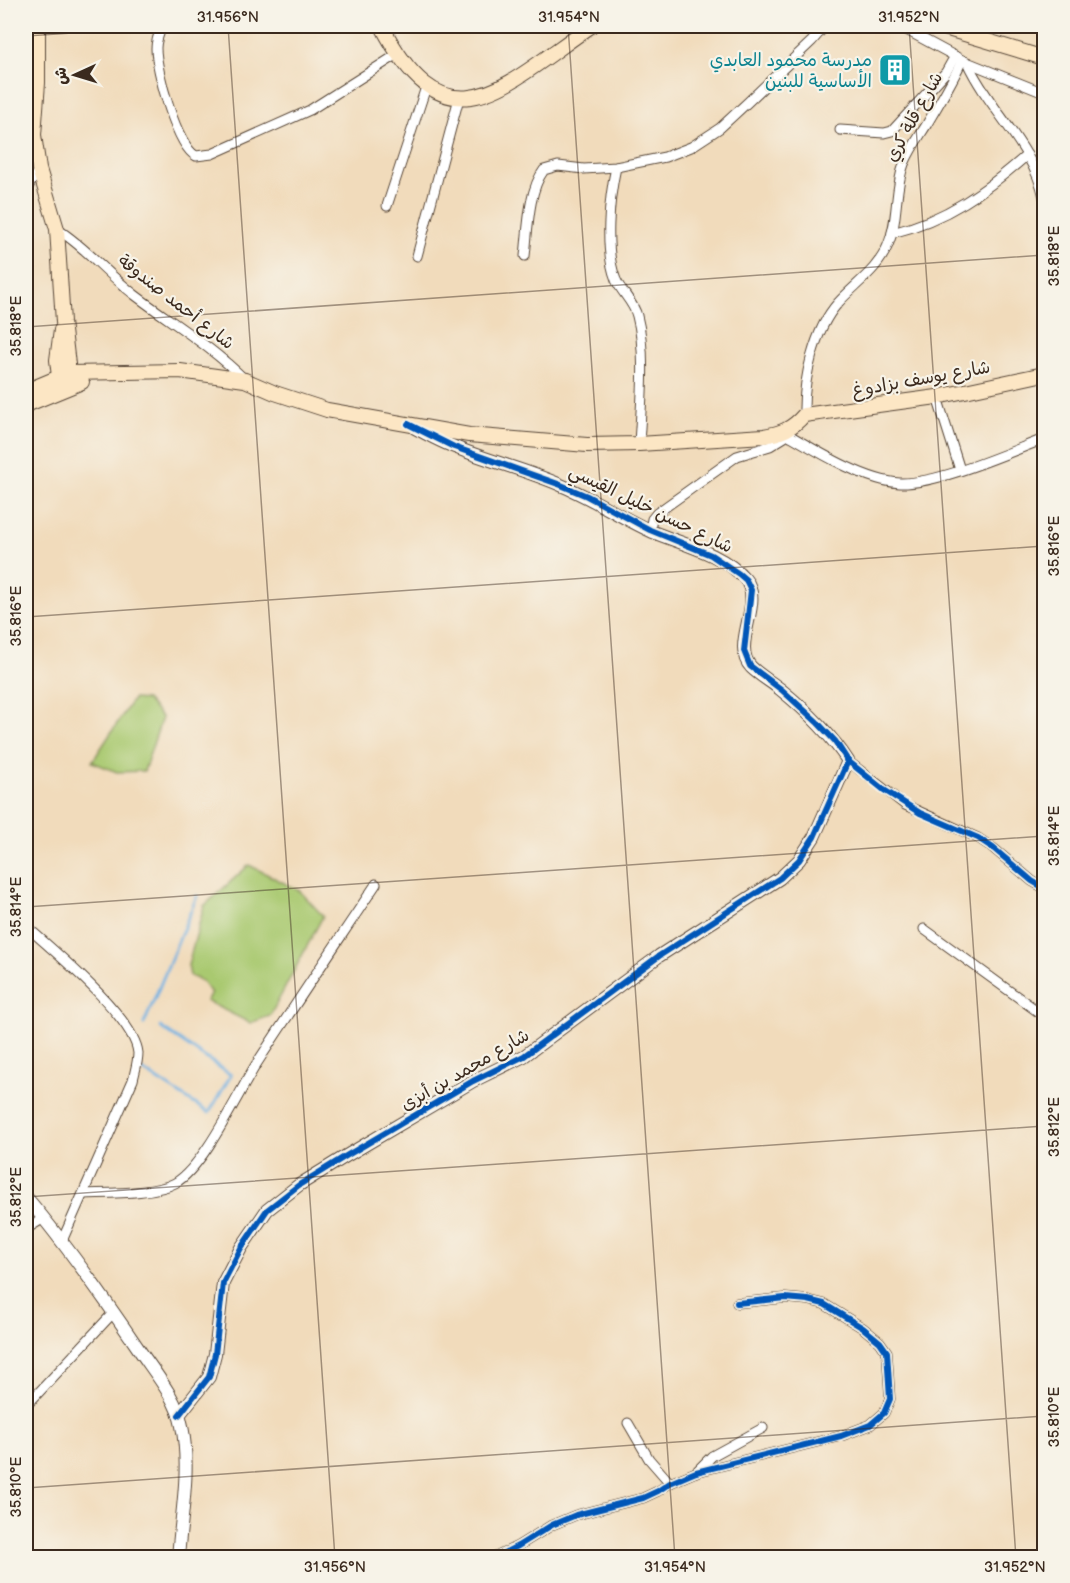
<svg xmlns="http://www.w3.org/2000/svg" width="1070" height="1583" font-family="'Balsamiq Sans','Playpen Sans Arabic',sans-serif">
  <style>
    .green { fill: #a9c970; stroke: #727a47; stroke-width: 1.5 }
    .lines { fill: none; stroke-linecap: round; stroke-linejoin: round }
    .stream { stroke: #6baee0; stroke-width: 3 }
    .minor-casing { stroke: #564536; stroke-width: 11 }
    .tertiary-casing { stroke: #564536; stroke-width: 14 }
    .secondary-casing { stroke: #564536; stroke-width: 16 }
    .minor { stroke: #fff; stroke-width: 9 }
    .tertiary { stroke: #fff; stroke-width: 12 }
    .secondary { stroke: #fce6c4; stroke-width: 14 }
    .cycleway-casing { stroke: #f7f3e8; stroke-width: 10 }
    .cycleway { stroke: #0057b8; stroke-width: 6 }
    .ticks { fill: none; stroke: #3b2a1e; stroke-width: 1.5; stroke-opacity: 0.45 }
    .labels { text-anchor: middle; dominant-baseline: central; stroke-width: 4.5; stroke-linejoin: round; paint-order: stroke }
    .culture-label { font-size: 18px; fill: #0d838f; stroke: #f7f3e8; text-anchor: end }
    .street-label { font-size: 18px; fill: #3b2a1e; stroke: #f7f3e8 }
    .neatline { fill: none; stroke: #3b2a1e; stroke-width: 2 }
    .ticks-label { font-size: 15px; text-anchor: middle; fill: #3b2a1e }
  </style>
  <rect width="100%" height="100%" fill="#f7f3e8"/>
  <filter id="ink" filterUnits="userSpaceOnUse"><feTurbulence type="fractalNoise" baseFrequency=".0167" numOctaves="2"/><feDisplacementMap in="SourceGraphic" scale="12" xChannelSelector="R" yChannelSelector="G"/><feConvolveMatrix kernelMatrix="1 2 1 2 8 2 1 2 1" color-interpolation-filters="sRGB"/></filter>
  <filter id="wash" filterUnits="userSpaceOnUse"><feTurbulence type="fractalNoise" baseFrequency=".008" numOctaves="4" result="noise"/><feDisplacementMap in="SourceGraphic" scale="24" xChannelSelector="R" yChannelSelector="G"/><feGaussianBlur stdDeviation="1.35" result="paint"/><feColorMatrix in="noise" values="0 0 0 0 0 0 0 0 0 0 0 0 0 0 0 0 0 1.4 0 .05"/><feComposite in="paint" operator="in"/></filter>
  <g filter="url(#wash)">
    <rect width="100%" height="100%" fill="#f1dbbb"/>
    <g class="green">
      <polygon points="133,699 146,700 162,718 144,771 117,772 92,762"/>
      <polygon points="249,865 300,891 323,916 270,1016 250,1023 206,1001 211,993 202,981 190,976 188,965 204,906"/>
    </g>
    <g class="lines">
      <g class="stream">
        <polyline points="144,1024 197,896"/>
        <polyline points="142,1070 209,1113 231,1075 160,1027"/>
      </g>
    </g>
  </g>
  <g filter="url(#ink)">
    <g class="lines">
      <g class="minor-casing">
        <g id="minor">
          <path d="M162,26c-3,7 -6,14 -6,22 0,22 21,99 40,108l16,-2 98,-44 88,-56"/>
          <polyline points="899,26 962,60 1044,93"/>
          <path d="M967,62c22,48 66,84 77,135"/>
          <polyline points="840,130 884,133 892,131 946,72 955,56"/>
          <path d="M616,167c-7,32 -12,83 0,113 6,13 18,23 21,36 10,37 4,90 2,128"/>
          <polyline points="26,190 39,169"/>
          <polyline points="387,206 427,84"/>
          <path d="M57,229c29,18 50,45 78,66 37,28 76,51 110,85"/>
          <path d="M892,233c54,-13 94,-42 135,-78"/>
          <polyline points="417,256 459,98"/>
          <path d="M525,256c3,-25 3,-65 19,-86l14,-4 26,3 32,-2 49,-10 26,-10 29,-19 28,-26 64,-61 13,-15"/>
          <polyline points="937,397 960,470"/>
          <path d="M804,415c-1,-35 10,-85 34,-112 17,-19 40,-33 50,-58 11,-26 6,-55 16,-81 6,-14 15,-27 23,-40 12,-21 25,-41 35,-64"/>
          <path d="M784,432c31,18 80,49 116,51 38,1 107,-30 144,-44"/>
          <polyline points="650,530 652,519 657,513 737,456 770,446 788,435"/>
          <polyline points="848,761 905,805 978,838 993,848 1032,881 1044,888"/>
          <path d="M26,926c27,24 109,92 112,127 0,9 -3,18 -5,27l-71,161"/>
          <polyline points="924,929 1044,1016"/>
          <path d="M84,1194c24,-1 71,0 91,-11 29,-16 63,-90 82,-120 39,-60 79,-119 119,-179"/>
          <polyline points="26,1229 44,1218"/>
          <polyline points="26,1406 114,1312"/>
          <polyline points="628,1423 649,1459 670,1483"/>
          <polyline points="696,1472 712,1456 763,1428"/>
          <polyline points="494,1558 518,1546 552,1525 576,1515 643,1498 658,1491 670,1483 696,1472 841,1436 870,1425 884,1413 890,1399 887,1352 880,1342 863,1328 824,1304 808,1300 785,1298 737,1303"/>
        </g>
      </g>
      <g class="tertiary-casing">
        <g id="tertiary">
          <path d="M26,1197c41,48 78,101 114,154 15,22 37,48 42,75 9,44 -1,88 -4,132"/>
          <path d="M179,1415l30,-38 6,-23 8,-71 18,-35 26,-38 32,-25 47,-29 127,-75 51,-25 135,-100 121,-78 19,-18 15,-23 34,-76c-18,-28 -42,-51 -68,-72 -10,-8 -21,-14 -29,-22 -21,-22 14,-65 -6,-88 -21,-25 -63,-35 -92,-47 -31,-14 -59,-33 -90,-46 -36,-16 -75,-25 -111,-40 -13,-5 -25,-12 -37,-18"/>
        </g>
      </g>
      <g class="secondary-casing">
        <g id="secondary">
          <polyline points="38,26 38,83 34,135 39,169 57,229 63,322 69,373 73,385"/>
          <path d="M382,26c66,129 127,55 209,0"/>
          <polyline points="938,26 1044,58"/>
          <polyline points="60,385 57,360 61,330"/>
          <path d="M26,391l43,-18 111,-2 65,9 30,13 52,17 142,25 118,10 52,-1 125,-8c17,-3 28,-7 40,-21l133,-18 107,-23"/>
          <polyline points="26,405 82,382"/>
        </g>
      </g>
      <use href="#minor" class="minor"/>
      <use href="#tertiary" class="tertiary"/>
      <use href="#secondary" class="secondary"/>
      <g class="cycleway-casing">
        <g id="cycleway">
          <polyline points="408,424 454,447 561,485 587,496 650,530 711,555 739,574 746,580 751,590 744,651 750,666 782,690 817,722 835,741 848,761 884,790 920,813 978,838 993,848 1032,881 1044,888"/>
          <polyline points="179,1415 209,1377 215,1354 223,1283 241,1248 267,1210 299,1185 346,1156 473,1081 524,1056 659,956 780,878 799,860 814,837 848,761"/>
          <polyline points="494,1558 518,1546 552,1525 576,1515 643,1498 658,1491 670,1483 696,1472 841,1436 870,1425 884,1413 890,1399 887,1352 880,1342 863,1328 824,1304 808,1300 785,1298 737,1303"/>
        </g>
      </g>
      <use href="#cycleway" class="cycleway"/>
    </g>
  </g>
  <path class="ticks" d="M228,26l107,1532M568,26l107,1532M909,26l107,1532M26,36l155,-10M26,327l1018,-72M26,617l1018,-71M26,907l1018,-71M26,1197l1018,-71M26,1488l1018,-72"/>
  <defs>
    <g id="building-square" transform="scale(1.725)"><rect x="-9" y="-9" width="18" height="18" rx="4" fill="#0f9aa8" stroke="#f7f3e8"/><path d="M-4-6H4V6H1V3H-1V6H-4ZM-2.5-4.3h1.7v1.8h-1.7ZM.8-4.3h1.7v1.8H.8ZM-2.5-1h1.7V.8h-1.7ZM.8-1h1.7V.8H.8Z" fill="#fff"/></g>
  </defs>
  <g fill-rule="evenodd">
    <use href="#building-square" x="895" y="70"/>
  </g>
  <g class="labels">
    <g class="culture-label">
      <text x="872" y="60">مدرسة محمود العابدي<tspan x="872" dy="21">الأساسية للبنين</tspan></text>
    </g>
    <g class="street-label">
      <text transform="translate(914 117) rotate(-61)">شارع قلة كري</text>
      <text transform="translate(176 302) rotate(38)">شارع أحمد صندوقة</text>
      <text transform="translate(921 379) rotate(-10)">شارع يوسف بزادوغ</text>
      <text transform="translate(651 509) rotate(26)">شارع حسن خليل القيسي</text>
      <text transform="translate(465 1070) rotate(-30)">شارع محمد بن أبزى</text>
    </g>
  </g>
  <rect width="1070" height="1583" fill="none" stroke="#f7f3e8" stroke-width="66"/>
  <g transform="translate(75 75) rotate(266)" stroke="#f7f3e8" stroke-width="4.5" paint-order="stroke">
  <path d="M0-4.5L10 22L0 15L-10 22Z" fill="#3b2a1e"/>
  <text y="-9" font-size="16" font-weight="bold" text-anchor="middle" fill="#3b2a1e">ش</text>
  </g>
  <rect x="33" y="33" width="1004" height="1517" class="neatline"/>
  <g class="ticks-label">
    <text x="228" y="22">31.956°N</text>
    <text x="569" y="22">31.954°N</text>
    <text x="909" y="22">31.952°N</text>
    <text transform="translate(1054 256) rotate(-90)" y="5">35.818°E</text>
    <text transform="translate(16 326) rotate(-90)" y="5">35.818°E</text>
    <text transform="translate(1054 546) rotate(-90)" y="5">35.816°E</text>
    <text transform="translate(16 616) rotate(-90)" y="5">35.816°E</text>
    <text transform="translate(1054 836) rotate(-90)" y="5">35.814°E</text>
    <text transform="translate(16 907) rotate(-90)" y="5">35.814°E</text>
    <text transform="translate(1054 1127) rotate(-90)" y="5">35.812°E</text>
    <text transform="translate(16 1197) rotate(-90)" y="5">35.812°E</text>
    <text transform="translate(1054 1417) rotate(-90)" y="5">35.810°E</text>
    <text transform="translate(16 1487) rotate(-90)" y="5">35.810°E</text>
    <text x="335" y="1572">31.956°N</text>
    <text x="675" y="1572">31.954°N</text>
    <text x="1015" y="1572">31.952°N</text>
  </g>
</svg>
